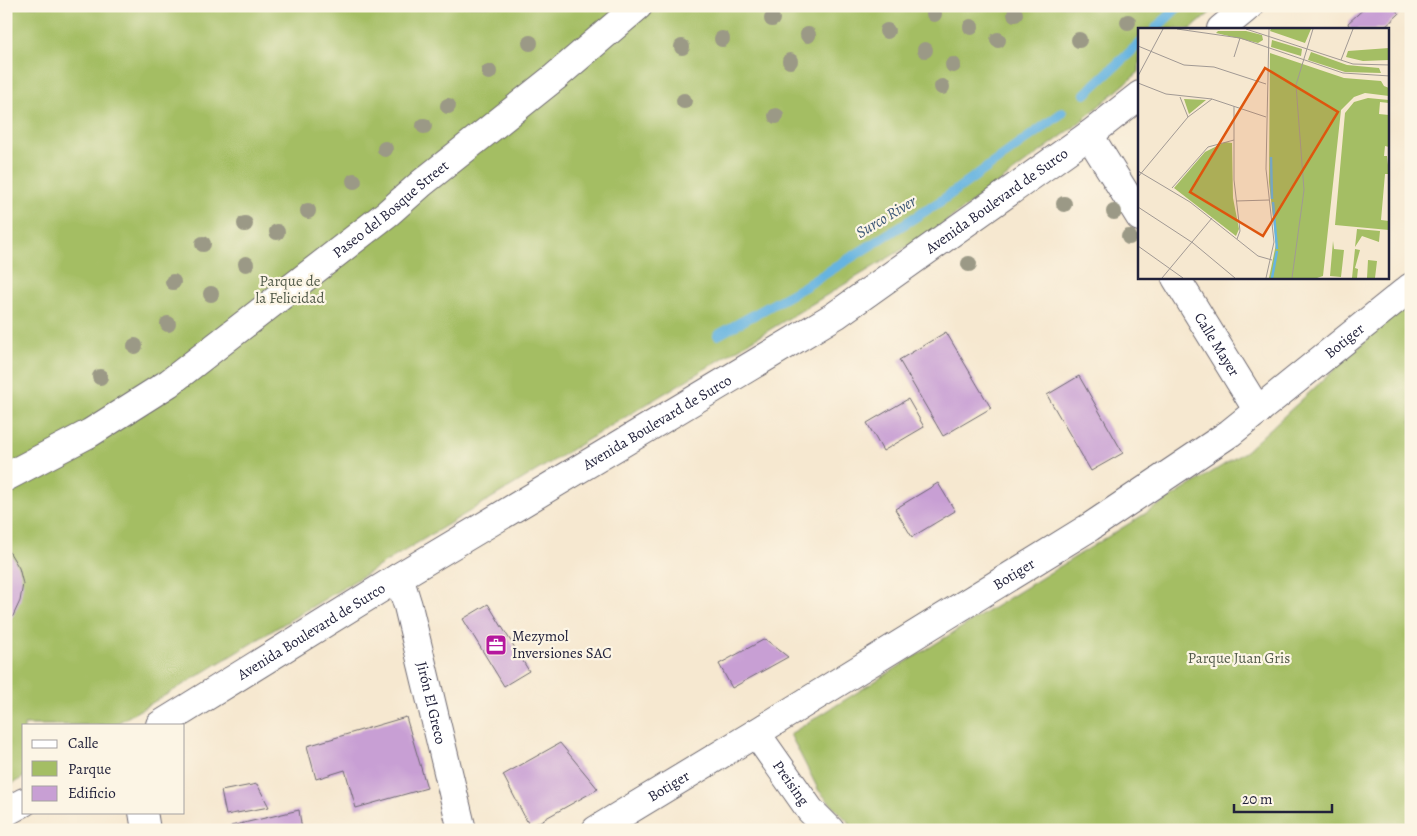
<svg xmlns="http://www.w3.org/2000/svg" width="1417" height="836" font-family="Alegreya,serif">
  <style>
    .green { fill: #a4be64; stroke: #637050 }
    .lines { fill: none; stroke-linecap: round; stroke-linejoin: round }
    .stream { stroke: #66b4e0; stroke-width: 10 }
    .building { fill: #c89fd4 }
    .minor-casing { stroke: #6c676f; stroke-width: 30 }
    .minor { stroke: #fff; stroke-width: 28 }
    .tree { fill: #9b9986 }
    .labels { text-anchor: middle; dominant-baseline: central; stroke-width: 4.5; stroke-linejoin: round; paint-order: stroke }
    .street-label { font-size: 15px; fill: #22223b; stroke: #fcf5e5 }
    .park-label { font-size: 15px; fill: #505949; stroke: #fcf5e5 }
    .poi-label { font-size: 15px; fill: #22223b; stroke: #fcf5e5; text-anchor: start }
    .water-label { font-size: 16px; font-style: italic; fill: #3a5575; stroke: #fcf5e5 }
    .inset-river { fill: none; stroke: #66b4e0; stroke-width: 2.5 }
    .inset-road { fill: none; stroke: #a19994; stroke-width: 1 }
    .view { fill: #de560e; fill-opacity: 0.15; stroke: #de560e; stroke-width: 2.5 }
    .inset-edge { fill: none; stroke: #22223b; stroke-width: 2.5 }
  </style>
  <rect width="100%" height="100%" fill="#fcf5e5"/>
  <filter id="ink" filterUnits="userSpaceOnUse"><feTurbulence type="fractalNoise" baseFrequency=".02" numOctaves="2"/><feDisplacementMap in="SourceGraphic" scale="10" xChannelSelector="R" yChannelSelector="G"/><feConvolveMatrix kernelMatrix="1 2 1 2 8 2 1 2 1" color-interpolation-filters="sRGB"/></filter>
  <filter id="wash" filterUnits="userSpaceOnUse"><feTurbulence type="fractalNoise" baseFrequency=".0096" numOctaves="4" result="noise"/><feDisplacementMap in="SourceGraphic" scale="20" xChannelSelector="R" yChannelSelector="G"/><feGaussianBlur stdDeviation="1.12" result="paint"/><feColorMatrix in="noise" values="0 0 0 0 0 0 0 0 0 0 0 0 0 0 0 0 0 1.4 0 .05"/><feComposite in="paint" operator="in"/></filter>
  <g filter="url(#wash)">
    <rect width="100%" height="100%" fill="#f6e8d0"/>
    <g class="green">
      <polygon points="6,6 1218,6 1191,29 1140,29 1139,72 1074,127 936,229 176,689 114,725 24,725 24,777 6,787"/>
      <polygon points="1411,299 1411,830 856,830 819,791 790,734 1246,451"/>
    </g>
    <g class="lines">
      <g class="stream">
        <polyline points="1155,29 1179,6"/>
        <polyline points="1085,94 1140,43"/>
        <polyline points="718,335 804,287 941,201 1062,113"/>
      </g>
    </g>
    <g id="blocks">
      <g class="building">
        <polygon points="1367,6 1393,6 1399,14 1383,29 1350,29 1348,23"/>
        <polygon points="946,332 991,408 943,436 899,360"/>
        <polygon points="1079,376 1123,453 1091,471 1047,395"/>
        <polygon points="908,399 924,427 883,451 867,423"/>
        <polygon points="938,483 955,511 912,537 895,509"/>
        <polygon points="6,550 10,553 19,568 23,584 20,601 13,616 6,622"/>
        <polygon points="488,604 529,671 504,686 463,619"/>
        <polygon points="765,639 788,657 732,688 719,664"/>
        <polygon points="406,717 427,788 356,808 345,770 316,779 307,746"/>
        <polygon points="560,743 598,789 530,827 503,775"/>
        <polygon points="257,784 269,807 226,815 221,791"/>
        <polygon points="299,810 302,830 232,830 231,826"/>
      </g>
    </g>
  </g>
  <g filter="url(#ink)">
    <use href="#blocks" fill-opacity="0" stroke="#6c676f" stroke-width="1"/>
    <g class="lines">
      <g class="minor-casing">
        <g id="minor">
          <polyline points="1221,29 1249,6"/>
          <polyline points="1089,135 1140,217"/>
          <path id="s1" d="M1176,278l82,133"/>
          <path id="s2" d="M6,477l84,-44 79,-50 219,-170 34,-30 133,-106 83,-71"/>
          <path id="s3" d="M399,577l9,29 54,224"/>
          <path id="s4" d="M160,725l239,-148 437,-262 253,-180 51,-40"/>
          <path id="s5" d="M756,733l54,77 20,20"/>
          <polyline points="6,812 24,802"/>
          <polyline points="143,812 146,830"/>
          <path id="s6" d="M596,830l160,-97 334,-206 140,-94 181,-146"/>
        </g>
      </g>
      <use href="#minor" class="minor"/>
    </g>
    <g class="tree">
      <circle cx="934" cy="14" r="8"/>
      <circle cx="1015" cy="14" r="8"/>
      <circle cx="772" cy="19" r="8"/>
      <circle cx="1128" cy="22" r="8"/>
      <circle cx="971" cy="27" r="8"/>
      <circle cx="887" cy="31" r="8"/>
      <circle cx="808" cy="35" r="8"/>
      <circle cx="722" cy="39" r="8"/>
      <circle cx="998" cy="40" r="8"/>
      <circle cx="1079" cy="40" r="8"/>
      <circle cx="530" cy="43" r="8"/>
      <circle cx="682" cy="47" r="8"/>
      <circle cx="925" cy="50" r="8"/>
      <circle cx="790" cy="61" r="8"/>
      <circle cx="953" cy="65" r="8"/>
      <circle cx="489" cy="72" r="8"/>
      <circle cx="942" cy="87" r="8"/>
      <circle cx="684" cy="101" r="8"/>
      <circle cx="448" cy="106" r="8"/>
      <circle cx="776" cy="116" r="8"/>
      <circle cx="424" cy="126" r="8"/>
      <circle cx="385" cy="149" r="8"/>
      <circle cx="354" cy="181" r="8"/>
      <circle cx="1064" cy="204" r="8"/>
      <circle cx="308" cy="211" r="8"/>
      <circle cx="1114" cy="212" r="8"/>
      <circle cx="245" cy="224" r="8"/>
      <circle cx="277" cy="232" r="8"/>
      <circle cx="1129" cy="237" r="8"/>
      <circle cx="203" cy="244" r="8"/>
      <circle cx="246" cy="264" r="8"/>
      <circle cx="969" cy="264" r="8"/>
      <circle cx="173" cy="282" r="8"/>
      <circle cx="211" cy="294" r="8"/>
      <circle cx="168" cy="324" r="8"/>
      <circle cx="135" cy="346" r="8"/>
      <circle cx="100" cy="377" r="8"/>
    </g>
  </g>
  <defs>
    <g id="office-square" transform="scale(1.125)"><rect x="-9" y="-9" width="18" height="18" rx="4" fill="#b5179e" stroke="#fcf5e5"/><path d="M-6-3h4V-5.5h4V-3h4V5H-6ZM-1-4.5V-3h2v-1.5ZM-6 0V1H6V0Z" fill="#fff"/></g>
  </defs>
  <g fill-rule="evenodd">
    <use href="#office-square" x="496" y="645"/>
  </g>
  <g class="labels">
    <g class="street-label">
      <text stroke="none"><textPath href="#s4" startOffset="988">Avenida Boulevard de Surco</textPath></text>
      <text stroke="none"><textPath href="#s2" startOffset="470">Paseo del Bosque Street</textPath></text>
      <text stroke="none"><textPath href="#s6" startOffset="895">Botiger</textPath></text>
      <text stroke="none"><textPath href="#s1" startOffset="78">Calle Mayer</textPath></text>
      <text stroke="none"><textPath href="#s4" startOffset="582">Avenida Boulevard de Surco</textPath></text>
      <text stroke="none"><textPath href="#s6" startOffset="490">Botiger</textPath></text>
      <text stroke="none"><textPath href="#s4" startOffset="178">Avenida Boulevard de Surco</textPath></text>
      <text stroke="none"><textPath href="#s3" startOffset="130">Jirón El Greco</textPath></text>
      <text stroke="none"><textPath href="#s5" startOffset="61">Preising</textPath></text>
      <text stroke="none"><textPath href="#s6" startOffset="85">Botiger</textPath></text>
    </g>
    <g class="park-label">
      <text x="290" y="281">Parque de<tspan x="290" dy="17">la Felicidad</tspan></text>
      <text x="1239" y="658">Parque Juan Gris</text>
    </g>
    <g class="poi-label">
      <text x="512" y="636">Mezymol<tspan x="512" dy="17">Inversiones SAC</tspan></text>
    </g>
    <g class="water-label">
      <text transform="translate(886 217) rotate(-31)">Surco River</text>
    </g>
  </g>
  <g transform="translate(1138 28)">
    <rect width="251" height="251" fill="#f6e8d0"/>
    <path d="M133,1h40l-6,14 -35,-12zM80,3h28l16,4 1,5 -5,3 -42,-10zM134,12l30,9 -1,7 -30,-9zM251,20v12l-26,1 -17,-4 2,-6zM173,24l36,13 32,3 2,5 -36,-1 -37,-12zM132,25l74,25 37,3 3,5 5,2v8l-24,-3 -11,4 -13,13 -18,166 -6,2h-48l7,-34 -7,-62zM230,70l21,2v3l-9,-1 -1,12 10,1v32l-4,-1 -1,10h3l2,18h-4l-4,46 8,1v9l-54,-5 10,-112 9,-11zM46,71l22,1 -17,14zM87,114l7,1 1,55 6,31 -3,7 -62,-48 31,-36zM219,201l23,2 -1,11 -17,-6 -7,11zM195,213l1,8 10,1 -3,27 -11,-1zM217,221l5,1 -5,18 3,1 -1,9h-5zM230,232l9,1 -2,17h-8z" fill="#a4be64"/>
    <path class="inset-river" d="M133,129l1,42M135,174l4,47M134,250l5,-27"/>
    <path class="inset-road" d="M39,1l63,9 103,35 47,3M51,1h31M108,1l107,35 37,1M0,18l46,19 30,2 52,17M96,29l6,-19M203,32l12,-31M0,48l25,-47M0,55l28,11 46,5 54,18M42,69l8,20M96,78v74l6,51 -3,8M0,143l52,31 68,54 14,4M0,149l50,-60 24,-18M34,160l36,-41 26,-7M98,173l33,-1M0,179l55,36 42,35M0,218l45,32M24,250l50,-60M128,250l8,-36 -8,-73 3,-140M154,250l12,-88 -8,-105 17,-56"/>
    <path class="view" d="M127,40l73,44 -75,124 -73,-44z"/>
    <rect width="251" height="251" class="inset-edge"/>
  </g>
  <rect width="1417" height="836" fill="none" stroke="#fcf5e5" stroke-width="25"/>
  <rect x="22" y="724" width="162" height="90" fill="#fcf5e5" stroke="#a5a1a1"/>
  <rect x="32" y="740" width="25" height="8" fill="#ffffff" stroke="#a5a1a1"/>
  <text x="68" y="748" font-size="15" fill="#22223b">Calle</text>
  <rect x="32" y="761" width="25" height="15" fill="#a4be64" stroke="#a5a1a1"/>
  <text x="68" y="774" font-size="15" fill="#22223b">Parque</text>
  <rect x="32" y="786" width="25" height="15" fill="#c89fd4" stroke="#a5a1a1"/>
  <text x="68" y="798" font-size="15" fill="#22223b">Edificio</text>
  <path d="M1234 804v8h98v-8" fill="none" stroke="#22223b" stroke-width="2.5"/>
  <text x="1242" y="804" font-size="15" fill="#22223b" stroke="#fcf5e5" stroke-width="4" paint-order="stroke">20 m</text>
</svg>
